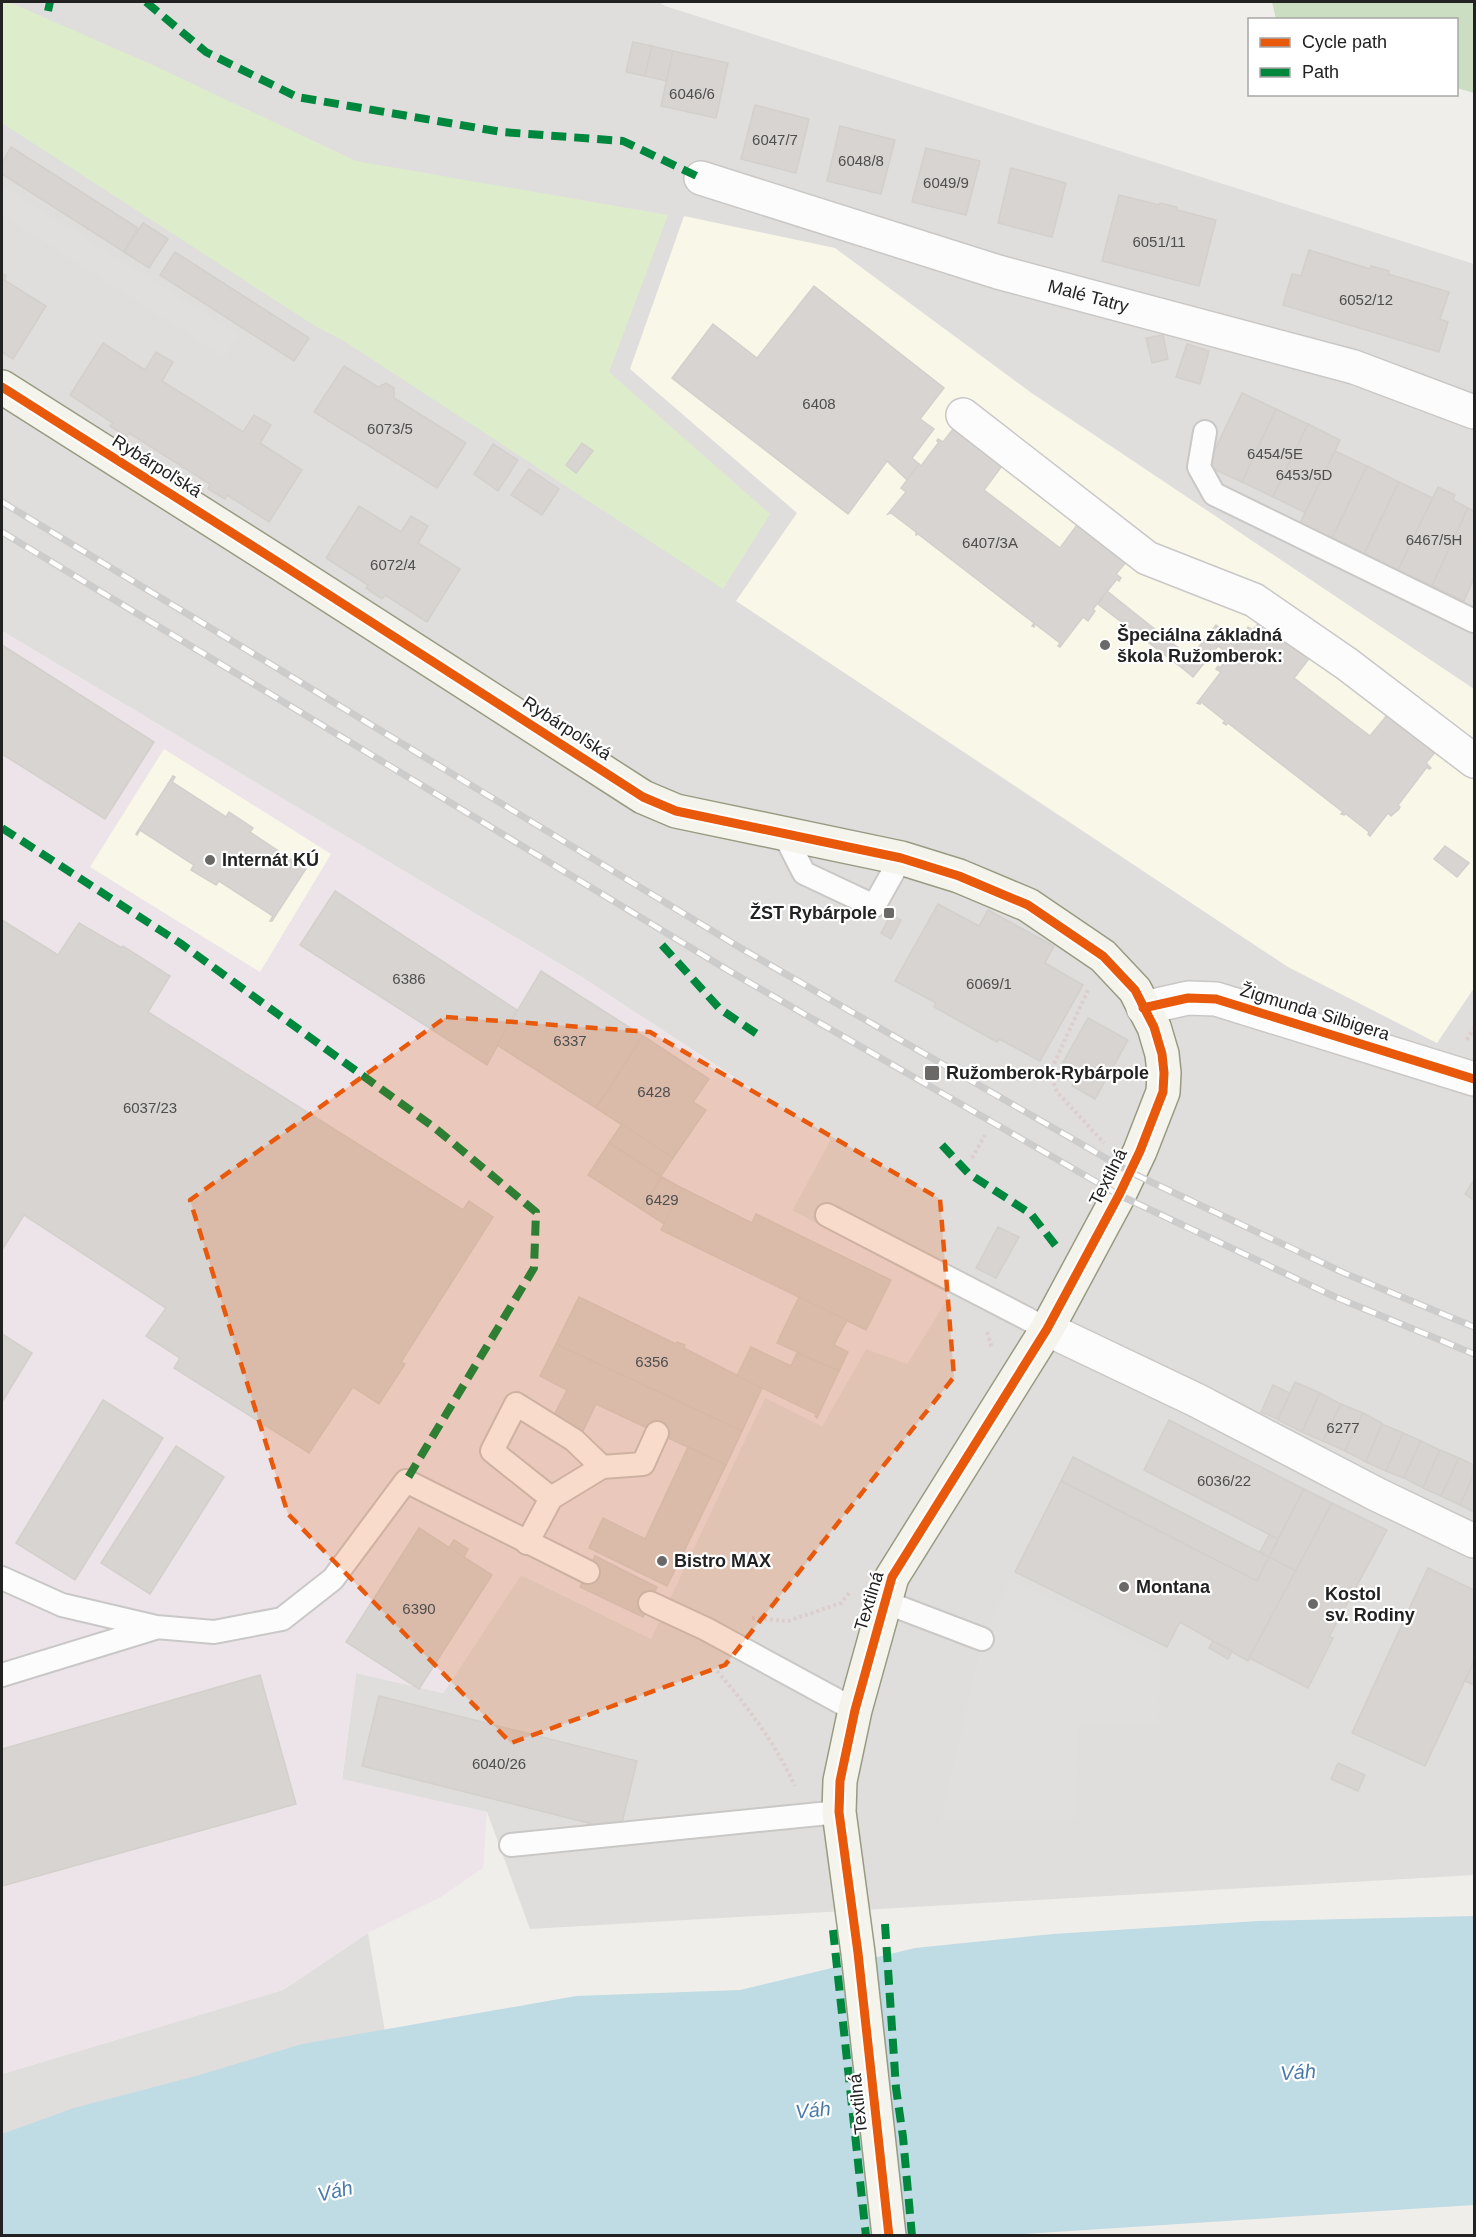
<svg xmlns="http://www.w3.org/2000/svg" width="1476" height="2237" font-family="Helvetica,sans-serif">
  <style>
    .residential { fill: #dfdedc }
    .industrial { fill: #ede4e9 }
    .education { fill: #f8f7e8 }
    .grass { fill: #ddeccb }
    .forest { fill: #cbdec1 }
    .parking { fill: #e0dfde }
    .water { fill: #bfdbe3 }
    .building { fill: #d7d4d2; stroke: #d3d0cc; stroke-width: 1.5 }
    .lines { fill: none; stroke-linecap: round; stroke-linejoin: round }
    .lane-casing { stroke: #c9c8c7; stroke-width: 26 }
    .street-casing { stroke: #c9c8c7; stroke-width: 36 }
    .secondary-casing { stroke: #999a82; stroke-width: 36 }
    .path { stroke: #dccecd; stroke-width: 4; stroke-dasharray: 3 3; stroke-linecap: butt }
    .lane { stroke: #fdfcfc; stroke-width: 22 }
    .street { stroke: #fdfcfc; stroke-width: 33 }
    .secondary { stroke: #f4f4ed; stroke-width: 33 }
    .rail-casing { stroke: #ccc; stroke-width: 7 }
    .rail { stroke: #fff; stroke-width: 4.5; stroke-dasharray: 14; stroke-linecap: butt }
    .quiet { stroke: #00873e; stroke-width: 8; stroke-dasharray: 15 8; stroke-linecap: butt }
    .cycleway-casing { stroke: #fff; stroke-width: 13 }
    .cycleway { stroke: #e8590c; stroke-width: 9 }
    .marked { fill: #e8590c; fill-opacity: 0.2; stroke: #e8590c; stroke-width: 4.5; stroke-dasharray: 12 8; stroke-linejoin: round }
    .poi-dot { fill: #6a6968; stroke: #fff; stroke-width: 2 }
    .labels { text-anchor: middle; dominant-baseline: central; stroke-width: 4.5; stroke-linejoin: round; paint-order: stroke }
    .number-label { font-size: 15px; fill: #4f4e4e }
    .street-label { font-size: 18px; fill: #222; stroke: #fff }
    .poi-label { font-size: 18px; font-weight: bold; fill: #222; stroke: #fff; text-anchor: start }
    .water-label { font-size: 20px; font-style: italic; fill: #4a7aab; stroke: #fff }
  </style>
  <rect width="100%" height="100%" fill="#f0eeeb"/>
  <g class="residential">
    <polygon points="2,2 659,2 665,6 1474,264 1474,1875 530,1929 487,1812 342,1780 356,1673 443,1693 521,1575 651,1638 765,1397 822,1426 866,1349 950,1295 791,1210 830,1140 580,976 2,631"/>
    <polygon points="368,1933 420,2235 2,2236 2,2074 283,1990"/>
  </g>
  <polygon class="industrial" points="2,631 580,976 830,1141 792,1211 950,1295 907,1364 866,1349 822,1426 765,1398 651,1639 521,1575 443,1693 356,1673 342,1779 487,1812 483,1868 441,1897 368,1933 283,1990 2,2074"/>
  <g class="education">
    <polygon points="684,216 835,248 1033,394 1474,689 1474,988 1437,1043 1288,967 736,601 797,513 630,369"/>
    <polygon points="164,749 331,854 260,972 90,867"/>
  </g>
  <polygon class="grass" points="2,2 9,2 155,66 356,161 668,215 609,372 770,514 723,589 344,341 315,326 2,123"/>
  <polygon class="forest" points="1272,2 1474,2 1474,93 1457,88 1456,20 1276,19"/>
  <g class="parking">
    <polygon points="2,185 239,335 225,358 2,215"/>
    <polygon points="1011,1579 1160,1654 1159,1724 1078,1726 1077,1818 941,1821 982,1639"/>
  </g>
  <polygon class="water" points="1474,1916 1474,2205 992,2236 2,2236 2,2134 74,2108 196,2076 302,2044 576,1996 740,1990 915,1948 1053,1934 1258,1921"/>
  <g class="building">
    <polygon points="633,42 652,46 645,76 626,72"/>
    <polygon points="652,46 673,51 667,81 645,76"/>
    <polygon points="673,51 728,63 716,118 661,106"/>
    <polygon points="755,105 809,119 796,173 741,159"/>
    <polygon points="840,126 895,140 881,194 827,181"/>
    <polygon points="11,147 138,228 124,252 2,174 2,163"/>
    <polygon points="926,148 980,161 966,215 912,202"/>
    <polygon points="1011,168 1066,183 1052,237 998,223"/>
    <polygon points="1119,195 1159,205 1160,203 1177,207 1177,210 1216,220 1199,286 1102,261"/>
    <polygon points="143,223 168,239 149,268 124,252"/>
    <polygon points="1309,250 1370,269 1371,266 1389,271 1388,274 1449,292 1440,319 1448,322 1439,352 1283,305 1292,274 1301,276"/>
    <polygon points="175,252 309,338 294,361 160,275"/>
    <polygon points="2,273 6,276 4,280 46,306 13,359 2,352"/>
    <polygon points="814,286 944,388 920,419 934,429 912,458 919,464 907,480 887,461 848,514 672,378 713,324 757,358"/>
    <polygon points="1163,335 1168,359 1152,363 1146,338"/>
    <polygon points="103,343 145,370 156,352 173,362 162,381 243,432 254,415 271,425 260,443 302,470 269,522 227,495 225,499 208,489 210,484 129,433 127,437 110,426 113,423 70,395"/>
    <polygon points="1187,344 1209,351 1200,384 1176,377"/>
    <polygon points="344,366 378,387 386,383 394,388 394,398 466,443 437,488 314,412"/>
    <polygon points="1242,393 1276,409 1242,482 1207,466"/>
    <polygon points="1276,409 1308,424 1273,497 1242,482"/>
    <polygon points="1308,424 1340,440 1306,513 1273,497"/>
    <polygon points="953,429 1002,466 984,490 1060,548 1077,525 1126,562 1116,574 1121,578 1119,581 1117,579 1093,609 1095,611 1088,621 1083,617 1060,647 1058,646 1060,643 1035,624 1034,627 1032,626 1034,623 918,534 916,535 916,532 891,513 888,514 906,492 901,488 919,464 921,466 939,442 937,441 938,439 943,442"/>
    <polygon points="582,443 593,451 576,473 566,465"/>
    <polygon points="493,444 518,460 498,491 474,474"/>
    <polygon points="1335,451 1367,466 1332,538 1300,523"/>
    <polygon points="1367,466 1399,482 1364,554 1332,538"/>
    <polygon points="529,469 559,489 542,515 511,495"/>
    <polygon points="1399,482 1433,498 1398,570 1364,554"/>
    <polygon points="1438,487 1455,495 1453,500 1468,508 1432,586 1398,570"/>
    <polygon points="359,506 401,532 411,516 428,526 418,543 460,569 427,622 385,595 382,599 366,588 368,585 326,558"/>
    <polygon points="1468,508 1474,511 1474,578 1464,601 1432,586"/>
    <polygon points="1107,591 1191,658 1182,668 1098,604"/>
    <polygon points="1263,618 1312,655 1294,678 1370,736 1388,714 1436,751 1426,763 1431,768 1429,769 1427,767 1398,805 1400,807 1399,809 1391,816 1388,813 1370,836 1368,834 1369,832 1346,814 1344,815 1341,814 1343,812 1228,723 1226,725 1223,723 1225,721 1201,702 1200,704 1197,703 1221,672 1216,669 1218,666 1220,668 1249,631 1247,629 1248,627 1253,630"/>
    <polygon points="1216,625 1239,642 1230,655 1218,646 1193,677 1182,668"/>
    <polygon points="2,645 154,742 105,819 2,754"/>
    <polygon points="173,776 175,777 172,782 226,817 229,812 253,828 250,832 304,868 307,862 309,864 272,921 270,921 273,916 219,881 216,885 191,870 194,865 140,830 137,835 136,834"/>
    <polygon points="1445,846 1469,863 1457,877 1434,859"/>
    <polygon points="335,891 517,1010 487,1065 300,945"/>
    <polygon points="938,904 979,926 988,910 1054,946 1045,963 1083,985 1040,1061 999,1039 997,1042 934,1007 936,1003 895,981"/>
    <polygon points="891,915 901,920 891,939 881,933"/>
    <polygon points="2,920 58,955 79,923 122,948 123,946 170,976 148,1012 463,1210 469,1201 493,1217 401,1362 405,1364 379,1404 353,1387 309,1453 174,1368 180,1358 146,1336 166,1308 24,1215 2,1250"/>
    <polygon points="541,971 643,1036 596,1108 497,1045"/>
    <polygon points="1088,1018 1128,1040 1095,1099 1072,1086 1078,1074 1061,1066"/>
    <polygon points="643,1036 709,1079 693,1102 706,1110 673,1158 596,1108"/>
    <polygon points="622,1124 673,1158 661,1176 609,1143"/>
    <polygon points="609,1143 662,1177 641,1209 588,1175"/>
    <polygon points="662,1177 682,1188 664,1224 641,1209"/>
    <polygon points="1474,1180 1474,1200 1465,1194"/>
    <polygon points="682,1188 752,1223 756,1214 891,1280 866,1330 661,1230"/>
    <polygon points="998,1227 1019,1237 996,1278 976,1268"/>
    <polygon points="579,1297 676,1344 677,1342 685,1345 684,1348 762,1388 742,1431 556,1344"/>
    <polygon points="799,1297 847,1320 834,1345 848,1352 839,1371 777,1343"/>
    <polygon points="2,1334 32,1353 2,1402"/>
    <polygon points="556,1344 742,1431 726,1465 596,1404 583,1431 554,1415 567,1390 540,1376"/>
    <polygon points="751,1347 791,1366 797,1353 839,1371 817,1418 815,1416 816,1414 737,1376"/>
    <polygon points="1295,1382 1320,1393 1302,1432 1278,1420"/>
    <polygon points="1273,1385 1290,1393 1278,1419 1261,1412"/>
    <polygon points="1320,1393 1341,1404 1323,1441 1302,1432"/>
    <polygon points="103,1400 163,1438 75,1580 16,1543"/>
    <polygon points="1341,1404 1363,1413 1345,1451 1323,1441"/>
    <polygon points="1363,1413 1382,1423 1366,1462 1345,1451"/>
    <polygon points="1169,1420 1304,1489 1278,1539 1144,1470"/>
    <polygon points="1382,1424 1403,1433 1386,1471 1366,1462"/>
    <polygon points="1403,1433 1421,1441 1404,1478 1386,1471"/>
    <polygon points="1421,1441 1440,1450 1423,1488 1404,1478"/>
    <polygon points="176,1446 224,1477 150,1594 101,1563"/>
    <polygon points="688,1447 726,1465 667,1586 589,1548 603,1518 645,1539"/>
    <polygon points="1440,1450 1459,1458 1441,1496 1423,1488"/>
    <polygon points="1073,1457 1269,1557 1257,1581 1061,1481"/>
    <polygon points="1459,1458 1474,1465 1474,1474 1460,1505 1441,1496"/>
    <polygon points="1474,1474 1474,1512 1460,1505"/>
    <polygon points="1061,1481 1257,1581 1269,1557 1296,1571 1248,1661 1180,1622 1167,1647 1015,1572"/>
    <polygon points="1304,1489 1332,1503 1296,1571 1269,1557"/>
    <polygon points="1332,1503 1387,1530 1329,1637 1333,1638 1308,1688 1249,1658"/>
    <polygon points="419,1528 492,1575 419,1689 346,1642"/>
    <polygon points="1269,1535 1278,1539 1269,1557 1260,1552"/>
    <polygon points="454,1540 468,1549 464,1557 449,1547"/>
    <polygon points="595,1556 657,1587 643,1617 580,1587"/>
    <polygon points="1428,1568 1474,1590 1474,1661 1425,1766 1352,1733"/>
    <polygon points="1213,1641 1232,1651 1228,1659 1209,1648"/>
    <polygon points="1474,1661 1474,1685 1465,1681"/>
    <polygon points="260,1675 296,1804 2,1886 2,1749"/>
    <polygon points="379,1696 637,1761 620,1831 362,1766"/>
    <polygon points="1338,1763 1365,1775 1358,1791 1331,1779"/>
  </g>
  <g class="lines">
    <g class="lane-casing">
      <g id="lane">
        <polyline points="1205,432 1199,467 1214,494 1474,621"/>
        <polyline points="784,834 804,873 874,906 901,858"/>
        <polyline points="827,1215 1047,1329"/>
        <polyline points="551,1498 492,1451 516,1404 574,1440 602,1467"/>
        <polyline points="527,1543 551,1498 602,1467 643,1464 657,1433"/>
        <polyline points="2,1578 62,1605 156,1627 214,1632 282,1619 333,1579 406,1481 588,1572"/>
        <polyline points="885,1602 982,1639"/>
        <polyline points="650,1603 706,1629 855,1710"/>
        <polyline points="2,1675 155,1628"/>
        <polyline points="511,1845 839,1812"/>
      </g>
    </g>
    <g class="street-casing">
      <g id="street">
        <path id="s1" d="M701,178l297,94 356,95 120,45"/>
        <polyline points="963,415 1147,558 1254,600 1347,664 1474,761"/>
        <polyline points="1143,1008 1188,998 1216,999 1474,1079"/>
        <polyline points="1047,1329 1196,1400 1378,1495 1474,1541"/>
      </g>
    </g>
    <g class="secondary-casing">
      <polyline id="secondary" points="2,387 281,564 643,797 676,811 901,858 959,876 1028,905 1103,956 1135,990 1154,1027 1162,1054 1164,1073 1163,1092 1140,1151 1119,1195 1047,1329 892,1577 855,1710 840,1781 839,1812 858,1953 889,2236"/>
    </g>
    <g class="path">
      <polyline points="1088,990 1050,1072 1057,1092 1104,1143"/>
      <polyline points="1467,1040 1474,1028"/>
      <polyline points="972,1158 985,1135"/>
      <polyline points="987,1332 992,1348"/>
      <polyline points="752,1618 788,1621 841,1603 850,1592"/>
      <path d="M717,1671c31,36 58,72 78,115"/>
    </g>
    <use href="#lane" class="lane"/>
    <use href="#street" class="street"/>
    <use href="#secondary" class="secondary"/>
    <g class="rail-casing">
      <g id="rail">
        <polyline points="2,502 744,950 1130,1172 1344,1273 1474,1327"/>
        <polyline points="2,532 731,972 1119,1195 1333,1296 1474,1354"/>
      </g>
    </g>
    <use href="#rail" class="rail"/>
    <g class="quiet">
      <polyline points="146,2 206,52 297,97 502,132 623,141 701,178"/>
      <polyline points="48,11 50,2"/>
      <polyline points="2,828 180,943 435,1128 536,1212 534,1268 406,1481"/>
      <polyline points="662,945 720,1009 760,1036"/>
      <polyline points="942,1145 968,1173 1031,1214 1056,1246"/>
      <polyline points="885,1924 896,2088 903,2137 912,2236"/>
      <polyline points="833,1930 866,2236"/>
    </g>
    <g class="cycleway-casing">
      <g id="cycleway">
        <polyline points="2,387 281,564 643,797 676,811 901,858 959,876 1028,905 1103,956 1135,990 1154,1027 1162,1054 1164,1073 1163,1092 1140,1151 1119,1195 1047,1329 892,1577 855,1710 840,1781 839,1812 858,1953 889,2236"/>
        <polyline points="1143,1008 1188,998 1216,999 1474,1079"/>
      </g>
    </g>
    <use href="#cycleway" class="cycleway"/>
  </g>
  <path class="marked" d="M446,1017l204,15 290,167 14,178 -229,288 -214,78 -223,-229 -98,-314z"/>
  <g class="poi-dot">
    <circle cx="1105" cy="645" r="6"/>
    <circle cx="210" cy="860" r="6"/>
    <rect x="883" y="907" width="12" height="12" rx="3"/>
    <rect x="924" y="1065" width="16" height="16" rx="3"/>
    <circle cx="662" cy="1561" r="6"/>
    <circle cx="1124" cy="1587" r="6"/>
    <circle cx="1313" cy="1604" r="6"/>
  </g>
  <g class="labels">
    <g class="number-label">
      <text x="692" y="93">6046/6</text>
      <text x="775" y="139">6047/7</text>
      <text x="861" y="160">6048/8</text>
      <text x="946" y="182">6049/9</text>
      <text x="1159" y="241">6051/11</text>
      <text x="1366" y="299">6052/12</text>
      <text x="819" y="403">6408</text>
      <text x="390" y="428">6073/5</text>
      <text x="1275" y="453">6454/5E</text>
      <text x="1304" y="474">6453/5D</text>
      <text x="1434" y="539">6467/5H</text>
      <text x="990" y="542">6407/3A</text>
      <text x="393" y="564">6072/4</text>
      <text x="409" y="978">6386</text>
      <text x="989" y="983">6069/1</text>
      <text x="570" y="1040">6337</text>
      <text x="654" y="1091">6428</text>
      <text x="150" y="1107">6037/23</text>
      <text x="662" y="1199">6429</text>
      <text x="652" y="1361">6356</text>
      <text x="1343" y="1427">6277</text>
      <text x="1224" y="1480">6036/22</text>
      <text x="419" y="1608">6390</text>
      <text x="499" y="1763">6040/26</text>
    </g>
    <g class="street-label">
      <text stroke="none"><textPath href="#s1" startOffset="405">Malé Tatry</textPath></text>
      <text transform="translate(157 466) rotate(32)">Rybárpoľská</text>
      <text transform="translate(567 728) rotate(33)">Rybárpoľská</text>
      <text transform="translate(1315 1012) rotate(17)">Žigmunda Silbigera</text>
      <text transform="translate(1108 1177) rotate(-63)">Textilná</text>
      <text transform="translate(869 1601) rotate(-73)">Textilná</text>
      <text transform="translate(858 2104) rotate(-96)">Textilná</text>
    </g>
    <g class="poi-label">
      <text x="1117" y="635">Špeciálna základná<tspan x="1117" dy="21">škola Ružomberok:</tspan></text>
      <text x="222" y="860">Internát KÚ</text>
      <text x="877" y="913" text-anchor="end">ŽST Rybárpole</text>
      <text x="946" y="1073">Ružomberok-Rybárpole</text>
      <text x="674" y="1561">Bistro MAX</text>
      <text x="1136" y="1587">Montana</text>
      <text x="1325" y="1594">Kostol<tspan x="1325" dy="21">sv. Rodiny</tspan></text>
    </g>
    <g class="water-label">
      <text transform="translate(1298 2072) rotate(-4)">Váh</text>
      <text transform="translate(813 2110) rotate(-6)">Váh</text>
      <text transform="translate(335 2191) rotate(-13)">Váh</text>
    </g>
  </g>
  <rect width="1476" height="2237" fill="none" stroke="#222222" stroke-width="6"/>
  <rect x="1248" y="18" width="210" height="78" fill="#ffffff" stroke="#a7a7a7" stroke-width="1.5"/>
  <rect x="1260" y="38" width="30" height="9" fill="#e8590c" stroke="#a7a7a7" stroke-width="1.5"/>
  <text x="1302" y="48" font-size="18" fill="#222222">Cycle path</text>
  <rect x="1260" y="68" width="30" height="9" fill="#00873e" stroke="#a7a7a7" stroke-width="1.5"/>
  <text x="1302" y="78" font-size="18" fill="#222222">Path</text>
</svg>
